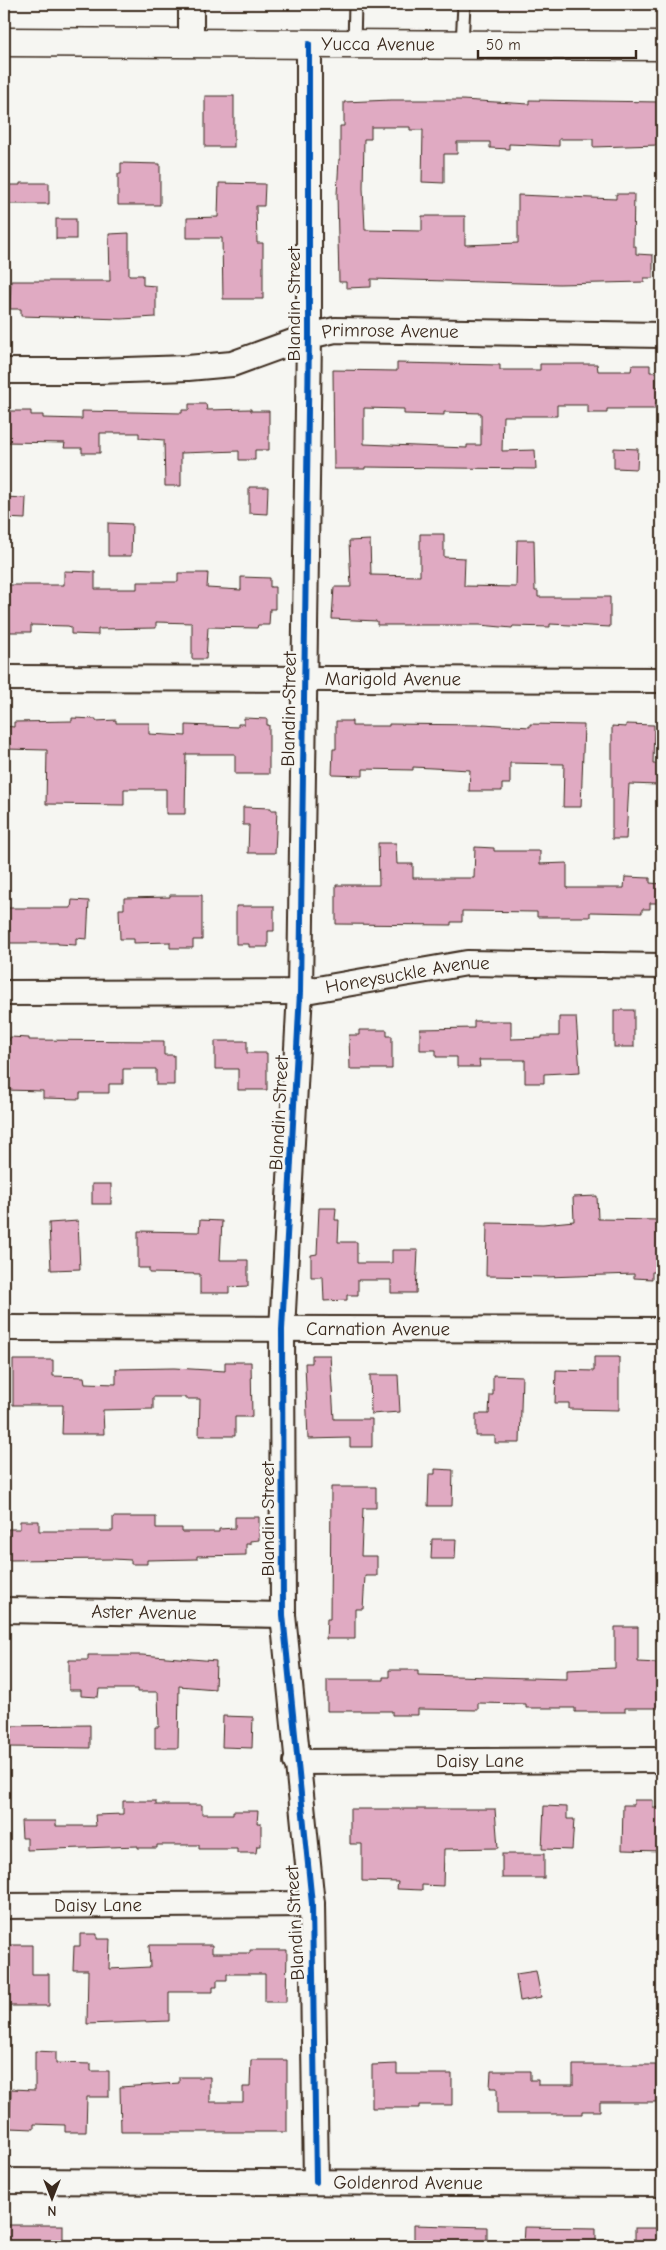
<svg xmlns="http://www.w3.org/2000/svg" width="666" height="2250" font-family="'Comic Neue',sans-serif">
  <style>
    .built { fill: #efdfe4 }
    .building { fill: #e0aac2; stroke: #3b2a1e; fill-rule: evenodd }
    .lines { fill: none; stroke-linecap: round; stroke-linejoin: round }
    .service-casing { stroke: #3b2a1e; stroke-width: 15 }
    .minor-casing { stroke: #3b2a1e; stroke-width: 28 }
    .tertiary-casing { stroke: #3b2a1e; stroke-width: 31 }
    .service { stroke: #f6f6f2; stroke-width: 11 }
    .minor { stroke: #f6f6f2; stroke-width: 24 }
    .tertiary { stroke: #f6f6f2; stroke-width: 28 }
    .cycleway-casing { stroke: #f6f6f2; stroke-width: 9 }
    .cycleway { stroke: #0057b8; stroke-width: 6 }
    .labels { text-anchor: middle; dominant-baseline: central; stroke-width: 5; stroke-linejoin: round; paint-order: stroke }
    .street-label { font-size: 19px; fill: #3b2a1e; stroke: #f6f6f2 }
  </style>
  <rect width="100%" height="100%" fill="#f6f6f2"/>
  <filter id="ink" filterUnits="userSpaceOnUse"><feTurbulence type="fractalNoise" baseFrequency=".02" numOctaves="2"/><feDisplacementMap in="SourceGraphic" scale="10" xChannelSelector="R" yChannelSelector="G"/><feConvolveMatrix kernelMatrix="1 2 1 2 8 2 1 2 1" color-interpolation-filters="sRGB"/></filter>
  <g filter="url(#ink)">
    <polygon class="built" points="225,4 662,4 662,10 225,8"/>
    <g class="building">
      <rect x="205" y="96" width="29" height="51"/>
      <polygon points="391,100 462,100 529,104 529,100 659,102 659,145 593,147 593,139 559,139 559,146 509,144 509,149 490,148 490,142 457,142 457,154 444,154 444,183 422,182 423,130 410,130 410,127 371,127 371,139 364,139 363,188 365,230 422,231 422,216 465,216 465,245 518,243 518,195 616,199 616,194 634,194 633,246 636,246 636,254 653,255 653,278 644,278 644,282 559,284 371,279 371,287 346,288 346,282 339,282 337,194 339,159 340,159 340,126 344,126 344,102"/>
      <polygon points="121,163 160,164 160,205 118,205 118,174 121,174"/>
      <polygon points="20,183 49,183 49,204 4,204 4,185 20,185"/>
      <polygon points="219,183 265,184 264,206 256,206 257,243 263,243 263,299 223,299 222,238 187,238 187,218 218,217"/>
      <rect x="56" y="219" width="20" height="20"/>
      <polygon points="129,233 129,275 143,275 143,285 156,286 156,317 122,319 21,316 21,309 10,309 11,281 110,281 109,234"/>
      <path d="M397,363l103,2v5h40v-6h57l1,7h33l1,-6h18v7h6v15h6v18h-7v4h-48v4h-19v-8h-31v11h-54l-1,35 33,-1 1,19 -171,-2v2h-31l-1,-99 64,1zM364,408l40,1v5l40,1v-3l37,1v32h-14v3l-103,-4z"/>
      <polygon points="189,404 206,404 207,410 251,409 251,411 269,411 269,450 255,450 255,460 239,460 239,451 181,453 181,486 165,486 164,440 139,438 139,433 100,433 100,453 82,453 82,448 64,448 65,443 4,442 4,411 31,411 31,415 43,415 43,418 82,419 82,411 182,413 182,410 189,410"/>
      <polygon points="614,448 638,449 637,469 614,468"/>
      <polygon points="249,487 268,487 267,514 249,513"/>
      <polygon points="4,497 26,498 25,519 4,518"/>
      <polygon points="108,523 132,524 131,556 108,556"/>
      <polygon points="420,534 444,534 444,557 465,558 464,586 516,587 517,540 534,540 535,591 538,591 538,597 610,597 610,627 550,624 550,627 513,626 512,628 480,625 377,625 377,621 332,619 334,587 351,587 349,541 370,540 371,575 420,576"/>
      <polygon points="64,571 95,572 95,589 137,589 137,582 178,582 178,573 208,573 207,588 241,590 241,577 270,578 270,587 275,587 275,609 270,609 269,625 258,625 257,628 208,627 206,659 192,659 192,623 156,622 156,628 98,629 98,635 71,634 71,627 68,626 31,625 31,632 9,632 9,628 4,628 4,585 64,585"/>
      <polygon points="72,718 96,719 96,721 116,720 116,723 149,723 149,734 186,736 186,725 238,727 238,724 244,724 244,718 267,719 267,725 269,725 269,774 235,774 235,754 186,754 185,814 166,814 166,789 124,789 124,805 46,804 47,750 4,749 4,726 14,727 14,722 72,721"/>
      <polygon points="336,721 352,721 352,726 389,726 389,724 483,725 483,724 530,727 530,724 584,725 581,807 563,807 564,764 510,763 510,784 502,784 502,791 469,791 470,770 413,767 413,770 363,769 363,776 332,775 333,749 336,749"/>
      <polygon points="626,724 654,725 653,764 658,764 658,785 629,784 626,839 612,839 612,726 626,727"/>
      <polygon points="243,807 271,808 271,810 277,810 275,853 248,853 249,825 243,825"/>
      <polygon points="378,843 396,843 397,864 413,864 413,878 474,878 475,847 494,848 494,851 540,851 540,864 567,863 567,888 624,888 625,877 650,878 650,883 662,884 662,903 650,903 650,909 642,909 642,913 590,912 590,917 537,917 537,912 462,911 462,922 451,922 451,925 336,924 336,885 379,885"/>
      <polygon points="170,895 202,895 202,940 193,940 193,948 170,948 170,942 134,943 134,939 120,939 119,909 124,909 124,898 170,897"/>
      <polygon points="72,900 89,901 87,939 76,938 76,945 58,944 58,943 4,943 4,908 71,908"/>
      <polygon points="236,906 274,906 274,931 268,931 268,947 249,947 249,944 236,944"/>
      <rect x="614" y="1010" width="20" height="37"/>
      <polygon points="559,1017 576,1017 580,1072 544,1074 544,1083 525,1083 525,1060 479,1060 480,1067 457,1067 457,1057 436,1057 436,1050 420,1050 420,1029 474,1028 474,1021 511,1021 511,1039 542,1038 542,1036 559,1036"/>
      <polygon points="359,1030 387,1030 387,1036 392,1036 392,1069 350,1069 349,1035 359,1035"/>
      <polygon points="10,1037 29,1038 29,1040 164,1041 164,1055 174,1055 174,1085 156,1085 156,1069 123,1069 123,1084 109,1084 109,1093 80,1093 80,1099 43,1098 43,1091 4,1090 4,1041 9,1041"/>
      <polygon points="215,1041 247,1041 247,1053 267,1053 267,1090 238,1090 238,1069 215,1069"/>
      <rect x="92" y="1184" width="19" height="20"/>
      <polygon points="597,1196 598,1219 662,1220 661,1272 652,1272 652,1279 634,1278 634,1274 547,1277 486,1276 487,1223 543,1224 574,1221 573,1197"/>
      <polygon points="319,1208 336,1208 335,1220 339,1220 338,1242 357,1242 357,1263 392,1263 392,1250 418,1250 416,1293 391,1293 391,1280 358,1280 358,1295 347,1295 347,1300 324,1301 323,1277 311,1277 311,1255 317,1254"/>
      <polygon points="200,1220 222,1221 220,1260 248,1260 248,1286 229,1287 229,1293 200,1293 200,1274 149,1273 149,1268 138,1268 138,1231 199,1232"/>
      <polygon points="78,1221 80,1269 51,1270 49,1223"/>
      <polygon points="312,1355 330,1355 334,1419 372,1419 372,1447 350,1447 350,1438 308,1439 305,1363 312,1363"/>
      <polygon points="594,1357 619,1357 619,1410 569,1409 569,1403 555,1403 556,1370 594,1371"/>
      <polygon points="13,1360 53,1360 53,1376 84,1377 85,1383 116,1384 116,1369 174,1368 225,1371 225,1362 251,1362 252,1417 235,1417 235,1436 199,1436 200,1399 185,1399 185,1397 153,1397 153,1409 103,1410 104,1434 62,1434 63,1405 13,1405"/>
      <polygon points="370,1375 398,1375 400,1412 371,1414"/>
      <polygon points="493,1375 522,1376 520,1443 495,1443 495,1436 476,1436 476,1414 489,1414 490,1395 493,1395"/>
      <polygon points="435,1469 453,1470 452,1506 428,1506 429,1474 435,1474"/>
      <polygon points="331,1487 376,1487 376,1508 363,1508 361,1556 377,1556 377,1576 365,1576 363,1609 355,1609 355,1639 326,1639 327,1619 330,1619"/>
      <polygon points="113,1517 156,1517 156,1528 182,1528 182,1532 219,1532 219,1529 235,1528 235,1517 259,1517 259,1540 250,1541 250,1544 246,1544 246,1555 197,1556 197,1559 147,1560 147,1564 131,1564 131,1560 113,1559 8,1560 8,1529 20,1529 20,1521 39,1521 39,1531 113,1531"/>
      <polygon points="432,1539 456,1539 455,1559 431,1559"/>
      <polygon points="615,1627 638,1627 638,1662 657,1663 657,1672 662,1672 662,1708 625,1708 625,1712 575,1712 575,1708 526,1708 526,1704 478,1703 478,1710 418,1709 418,1715 392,1715 392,1711 327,1711 327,1680 383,1680 383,1677 389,1677 389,1670 418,1670 418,1675 567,1679 567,1670 615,1668"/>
      <polygon points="88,1655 142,1655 216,1661 215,1689 179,1686 178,1748 155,1748 155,1727 159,1727 158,1692 137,1692 137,1689 99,1689 98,1697 81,1696 81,1690 69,1690 69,1660 88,1660"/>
      <polygon points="223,1716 253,1717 252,1748 222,1747"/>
      <polygon points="90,1725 90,1748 7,1747 6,1726"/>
      <polygon points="634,1800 653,1800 653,1807 662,1808 662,1851 622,1850 623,1805 634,1805"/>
      <polygon points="123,1801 156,1801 156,1805 202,1805 202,1814 233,1814 233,1811 258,1811 257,1823 261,1823 261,1846 257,1846 256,1853 237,1853 237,1849 199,1849 199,1845 157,1845 157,1848 138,1848 138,1846 27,1850 27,1838 22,1838 21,1821 56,1821 56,1826 96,1826 95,1815 123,1814"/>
      <polygon points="544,1806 567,1807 567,1819 574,1819 572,1850 542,1849"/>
      <polygon points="350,1809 495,1809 498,1848 444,1849 443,1886 422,1885 422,1890 397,1889 398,1882 362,1881 362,1844 350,1844"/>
      <rect x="502" y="1854" width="42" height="24"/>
      <polygon points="80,1934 97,1934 97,1939 110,1939 109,1969 150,1967 149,1945 212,1945 212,1953 250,1953 250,1950 287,1950 286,2002 265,2002 265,1974 227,1974 227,1980 217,1980 217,1987 213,1987 213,1992 169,1992 169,2021 87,2024 88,1970 73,1970 74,1946 80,1946"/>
      <polygon points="6,1945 32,1945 32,1974 49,1974 49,2006 5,2006"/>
      <polygon points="536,1971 541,1997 520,2001 516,1974"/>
      <polygon points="35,2051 56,2052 56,2063 91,2064 91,2071 109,2071 109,2097 87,2097 86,2132 65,2132 65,2125 34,2124 34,2129 10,2128 11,2089 35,2090"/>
      <polygon points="251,2060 287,2060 287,2132 121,2132 120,2087 179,2083 179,2077 210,2077 210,2102 243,2102 243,2087 250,2087"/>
      <polygon points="397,2064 397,2074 452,2074 452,2105 419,2105 419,2108 372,2108 372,2065"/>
      <polygon points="573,2065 656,2065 656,2102 600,2102 600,2111 582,2111 582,2114 497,2114 497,2088 490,2088 491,2071 530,2071 530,2080 538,2080 538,2085 573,2085"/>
      <rect x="4" y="2225" width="59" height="21"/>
      <polygon points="414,2225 487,2227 487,2246 414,2246"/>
      <polygon points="524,2227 596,2228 596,2246 523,2246"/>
      <rect x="635" y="2228" width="27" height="18"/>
    </g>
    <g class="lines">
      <g class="service-casing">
        <g id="service">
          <polyline points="354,44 355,4"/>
          <polyline points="462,45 464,4"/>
        </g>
      </g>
      <g class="minor-casing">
        <g id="minor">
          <polyline points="191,4 191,43"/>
          <polyline points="309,44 309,336 300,992 282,1330 283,1615 312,1904 316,2182"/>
          <path id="s1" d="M4,371h93l91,-3 44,-4 77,-28 26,-6 327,5"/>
          <path id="s2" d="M4,678l658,2"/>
          <path id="s3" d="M4,993l296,-1 167,-29 195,3"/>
          <path id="s4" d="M4,1328l658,2"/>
          <path id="s5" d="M4,1610l279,5"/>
          <path id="s6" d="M296,1762l366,-2"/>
          <path id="s7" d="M4,1906l308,-2"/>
          <path id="s8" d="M4,2181l658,3"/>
        </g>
      </g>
      <g class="tertiary-casing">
        <g id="tertiary">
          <path id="s9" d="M4,42l658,4"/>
        </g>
      </g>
      <use href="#service" class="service"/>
      <use href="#minor" class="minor"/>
      <use href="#tertiary" class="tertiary"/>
      <g class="cycleway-casing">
        <polyline id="cycleway" points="309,44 309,336 300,992 282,1330 283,1615 312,1904 316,2182"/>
      </g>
      <use href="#cycleway" class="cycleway"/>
    </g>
  </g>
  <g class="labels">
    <g class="street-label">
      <text stroke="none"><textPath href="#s9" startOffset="374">Yucca Avenue</textPath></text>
      <text transform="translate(294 304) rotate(-90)">Blandin Street</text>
      <text stroke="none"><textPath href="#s1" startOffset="392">Primrose Avenue</textPath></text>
      <text stroke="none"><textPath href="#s2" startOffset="389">Marigold Avenue</textPath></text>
      <text transform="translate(289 709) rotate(-89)">Blandin Street</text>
      <text stroke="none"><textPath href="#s3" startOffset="405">Honeysuckle Avenue</textPath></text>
      <text transform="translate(279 1113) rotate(-87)">Blandin Street</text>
      <text stroke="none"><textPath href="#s4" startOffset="374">Carnation Avenue</textPath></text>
      <text transform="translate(268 1519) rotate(-90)">Blandin Street</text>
      <text stroke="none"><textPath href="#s5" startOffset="140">Aster Avenue</textPath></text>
      <text stroke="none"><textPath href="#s6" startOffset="184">Daisy Lane</textPath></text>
      <text stroke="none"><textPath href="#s7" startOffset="94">Daisy Lane</textPath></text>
      <text transform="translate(295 1923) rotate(-93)">Blandin Street</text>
      <text stroke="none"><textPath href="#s8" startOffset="404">Goldenrod Avenue</textPath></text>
    </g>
  </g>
  <rect width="666" height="2250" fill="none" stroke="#f6f6f2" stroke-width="20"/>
  <rect x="10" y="10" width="646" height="2230" fill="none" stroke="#3b2a1e" stroke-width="2" filter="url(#ink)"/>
  <g transform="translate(52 2198) rotate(180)" stroke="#f6f6f2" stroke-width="4" paint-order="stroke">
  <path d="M0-4L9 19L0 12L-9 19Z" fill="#3b2a1e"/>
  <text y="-8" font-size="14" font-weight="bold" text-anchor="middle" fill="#3b2a1e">N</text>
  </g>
  <path d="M478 50v8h158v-8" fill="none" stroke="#3b2a1e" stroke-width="2.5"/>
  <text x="486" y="50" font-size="15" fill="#3b2a1e" stroke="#f6f6f2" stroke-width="4" paint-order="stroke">50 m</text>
</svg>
